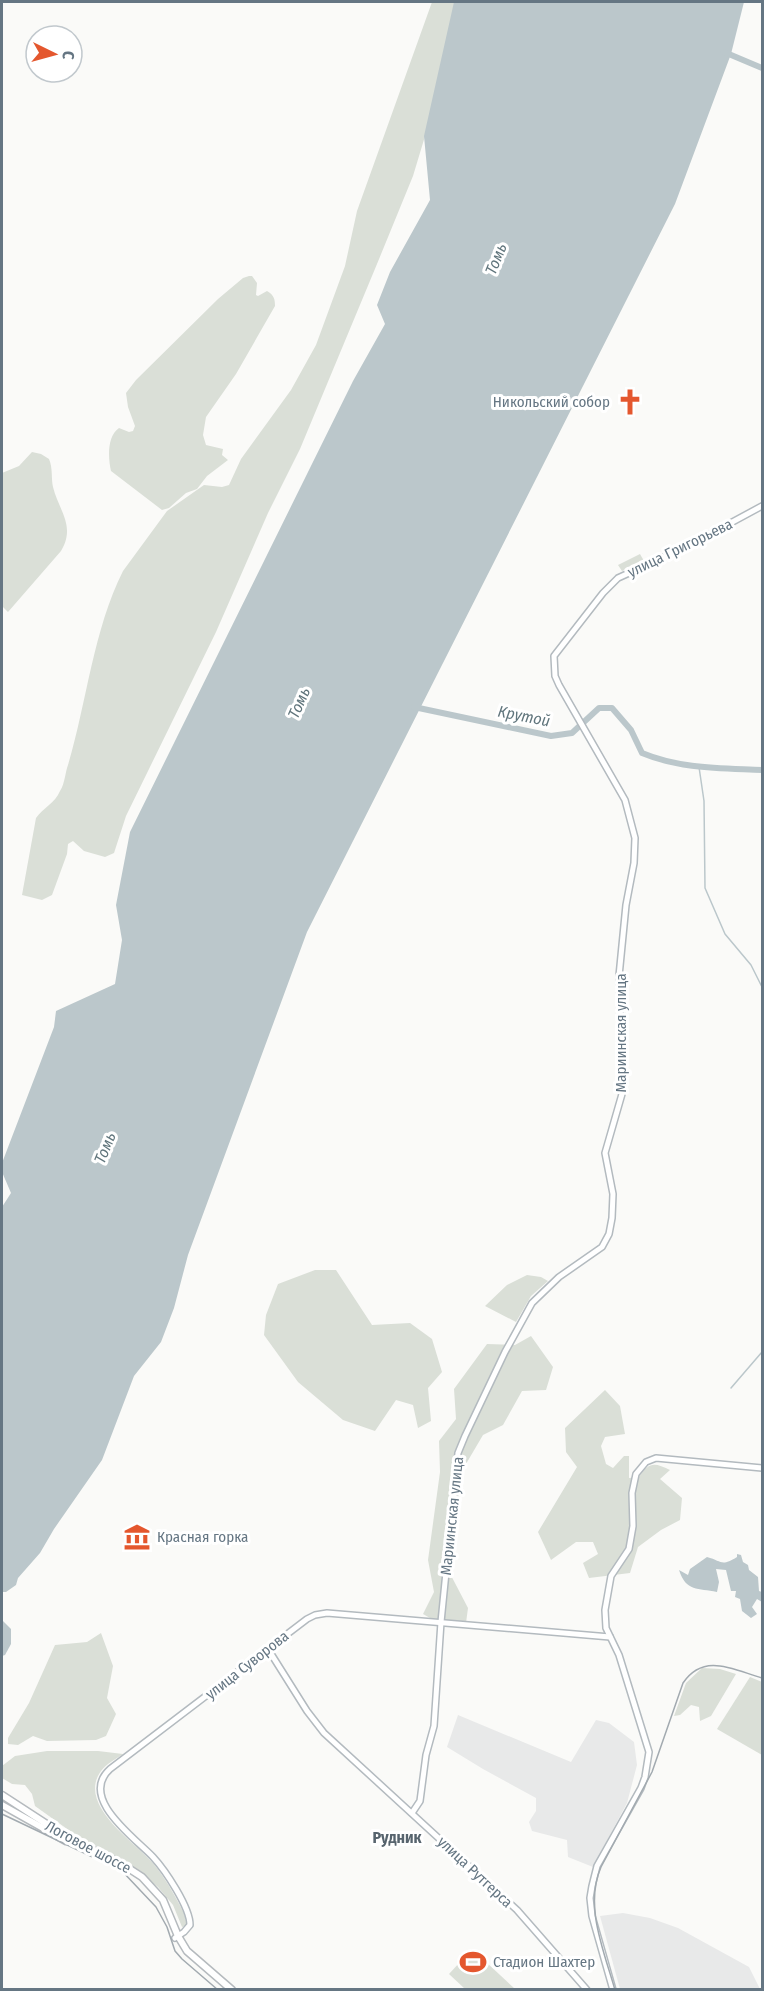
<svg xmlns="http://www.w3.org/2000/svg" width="764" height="1991" font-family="'Fira Sans Condensed',sans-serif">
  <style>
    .built { fill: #e8e9e9 }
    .green { fill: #dadfd7 }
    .water { fill: #bbc7cb }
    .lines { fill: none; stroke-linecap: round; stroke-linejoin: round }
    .stream { stroke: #bbc7cb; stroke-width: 1.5 }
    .river { stroke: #bbc7cb; stroke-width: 6 }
    .secondary-casing { stroke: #b3babf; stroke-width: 8 }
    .primary-casing { stroke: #b5babe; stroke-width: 9 }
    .secondary { stroke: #fff; stroke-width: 5 }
    .primary { stroke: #fff; stroke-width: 6 }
    .tram { stroke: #a2aab0; stroke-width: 1.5 }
    .labels { text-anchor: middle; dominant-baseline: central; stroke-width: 6; stroke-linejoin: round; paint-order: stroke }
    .poi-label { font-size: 15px; fill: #657683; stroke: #fff; text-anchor: start }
    .street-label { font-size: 15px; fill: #657683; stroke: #fff }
    .water-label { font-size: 16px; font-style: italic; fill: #60757c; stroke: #fff }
    .neighbourhood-label { font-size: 16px; font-weight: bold; fill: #57646e; stroke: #fff }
  </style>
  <rect width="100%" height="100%" fill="#fafaf8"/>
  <g class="built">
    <polygon points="458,1715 571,1762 596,1720 609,1723 634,1742 637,1765 627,1803 593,1867 568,1857 567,1840 532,1831 529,1822 536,1811 536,1798 483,1769 447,1747"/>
    <polygon points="623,1913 650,1918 678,1928 749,1967 760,1989 620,1989 600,1916"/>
  </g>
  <g class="green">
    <path d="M432,2h28l-25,101 -22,73 -36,88 -77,185 -32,64 -52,119 -90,184 -12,37 -9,4 -21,-6 -11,-10 -5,3 -1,10 -15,41 -10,5 -20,-5 14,-77c7,-10 19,-15 24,-27 5,-8 5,-18 8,-26 19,-64 25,-134 55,-194l44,-60 37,-26 18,2 7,-2 12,-26 50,-69 25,-45 29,-79 12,-55z"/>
    <path d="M249,276h3l5,7 -1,12 2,1 9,-5c7,4 8,8 8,15l-39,68 -30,43 -3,18 3,10 17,4 -1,6 6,5 -21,16 -10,13 -11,4 -17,15 -7,2 -51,-39c-3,-13 -4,-35 8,-43l10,4 4,-1 2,-5 -7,-19 -2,-14 10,-13 82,-81 25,-21z"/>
    <path d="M32,452l9,2 8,5c4,9 2,19 4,28 6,24 23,39 8,64l-53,61 -6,-6v-133l17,-7z"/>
    <polygon points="640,554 644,561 622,571 618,565"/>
    <polygon points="315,1270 336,1270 372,1325 410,1323 432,1339 442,1372 428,1388 431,1421 418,1428 413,1405 396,1400 375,1431 343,1420 298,1382 264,1335 266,1315 278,1284"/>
    <polygon points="527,1275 541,1277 548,1281 531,1296 516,1322 485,1306 507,1285"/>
    <polygon points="531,1336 553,1367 546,1390 522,1391 503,1425 483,1435 463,1469 462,1491 444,1562 468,1608 466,1623 430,1618 423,1614 434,1592 428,1560 440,1472 439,1441 456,1419 454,1389 487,1344 515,1345"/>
    <path d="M605,1390l15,16 5,28 -20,3 -4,9 5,18 7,4 11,-12h5v22l10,-1c10,-15 15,-15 31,-7l-10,9 22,19 -2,22 -19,10 -23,17 -8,26 -41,5 -6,-15 15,-9 -5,-12h-17l-25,18 -13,-28 39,-65 -11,-15 -1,-24z"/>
    <polygon points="101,1633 113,1666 107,1698 116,1714 106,1736 96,1740 47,1741 33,1736 18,1745 8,1744 8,1738 29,1703 55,1645 87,1642"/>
    <polygon points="702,1668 720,1669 736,1674 711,1716 700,1721 699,1707 691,1705 680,1715 674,1716 686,1683"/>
    <polygon points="750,1677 762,1682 762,1755 717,1729"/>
    <path d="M47,1751h51l25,3c-7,5 -17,10 -22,17 -24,33 31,69 50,90 10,11 19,26 26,39 4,8 10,16 9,26l-4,1 -9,-22 -15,-18 -33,-26 -48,-25 -42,-30 -3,-12 -7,-9 -13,-1 -10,-6v-12l13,-10z"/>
    <polygon points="472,1949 515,1989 465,1989 449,1974"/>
  </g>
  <g class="water">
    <polygon points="454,2 744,2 731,54 675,204 307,932 188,1255 174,1308 161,1342 134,1376 102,1460 54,1529 40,1553 18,1578 16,1585 6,1592 2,1592 2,1207 11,1193 2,1172 2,1163 54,1027 56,1011 115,984 122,940 116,905 130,832 353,381 385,324 377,305 390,272 430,200 424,136"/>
    <path d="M737,1554l4,1 2,7 5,3 1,5 9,7 1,14 3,1v10l-5,-3 -5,8 5,7 -6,4 -9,-7 -2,-12 -5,-2 1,-6h-5l-5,-21 -10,-1 3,13 -2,10c-19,-4 -31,0 -38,-22l9,5 2,-6 17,-12c15,4 14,10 30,0z"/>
    <polygon points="2,1620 11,1629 11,1644 5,1655 2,1656"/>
  </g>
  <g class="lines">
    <g class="stream">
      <polyline points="699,767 704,801 705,888 725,934 751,965 762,987"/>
      <polyline points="731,1388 762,1352"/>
    </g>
    <g class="river">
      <polyline points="724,52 762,68"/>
      <path d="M414,707l137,29 21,-3 27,-25h13l19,22 11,23c38,16 80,15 120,17"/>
    </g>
    <g class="secondary-casing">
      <g id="secondary">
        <polyline points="268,1649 307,1711 324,1733 517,1910 587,1990"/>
        <polyline points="412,1813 420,1801 426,1755 434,1726 441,1622 458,1453 465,1436 505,1352 532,1303 559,1277 602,1247 609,1234 612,1218 613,1194 605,1153 622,1094 619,976 626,905 634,863 635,838 625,800 559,685 555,676 554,656 603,593 618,578 688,546 762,506"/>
        <path d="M175,1938l9,-6 6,-7c0,-18 -25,-55 -37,-68 -18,-19 -75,-59 -43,-88l197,-150 8,-4 12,-2 283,24"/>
        <polyline points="613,1990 592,1916 590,1898 592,1886 597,1866 641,1788 645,1777 649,1752 619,1655 606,1628 605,1610 611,1576 629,1549 633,1526 632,1493 636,1474 646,1462 656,1458 762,1468"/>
      </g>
    </g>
    <g class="primary-casing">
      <g id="primary">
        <polyline points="2,1795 65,1836 122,1864 142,1877 163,1900 178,1936 187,1951 232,1990"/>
        <polyline points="2,1805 66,1841"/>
      </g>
    </g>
    <use href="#secondary" class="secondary"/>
    <use href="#primary" class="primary"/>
    <g class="tram">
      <polyline points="2,1814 122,1871 156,1907 167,1927 175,1951 182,1959 218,1990"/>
      <path d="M615,1990c-11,-39 -31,-84 -14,-123l51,-95 31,-89c21,-31 51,-13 79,-5"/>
    </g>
  </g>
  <defs>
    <g id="church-bare" transform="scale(2.07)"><path d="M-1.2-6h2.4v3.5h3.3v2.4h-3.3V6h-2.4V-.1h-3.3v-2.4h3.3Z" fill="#e4572e" stroke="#fff" stroke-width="2.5" paint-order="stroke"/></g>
    <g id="museum-bare" transform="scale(2.07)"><path d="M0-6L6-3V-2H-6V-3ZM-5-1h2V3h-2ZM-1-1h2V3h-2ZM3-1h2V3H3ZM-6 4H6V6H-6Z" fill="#e4572e" stroke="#fff" stroke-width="2.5" paint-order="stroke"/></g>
    <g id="stadium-bare" transform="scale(2.07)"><path d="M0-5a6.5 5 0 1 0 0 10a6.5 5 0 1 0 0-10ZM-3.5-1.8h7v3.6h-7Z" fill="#e4572e" stroke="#fff" stroke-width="2.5" paint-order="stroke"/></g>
  </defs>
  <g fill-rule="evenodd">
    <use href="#church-bare" x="630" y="402"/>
    <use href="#museum-bare" x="137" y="1537"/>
    <use href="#stadium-bare" x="473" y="1962"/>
  </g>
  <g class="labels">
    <g class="poi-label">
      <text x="610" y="402" text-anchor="end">Никольский собор</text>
      <text x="157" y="1537">Красная горка</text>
      <text x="493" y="1962">Стадион Шахтер</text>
    </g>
    <g class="street-label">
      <text transform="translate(680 548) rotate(-26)">улица Григорьева</text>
      <text transform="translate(621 1033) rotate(-90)">Мариинская улица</text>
      <text transform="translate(452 1516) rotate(-84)">Мариинская улица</text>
      <text transform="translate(247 1665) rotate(-38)">улица Суворова</text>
      <text transform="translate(88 1847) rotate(28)">Логовое шоссе</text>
      <text transform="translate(475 1872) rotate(43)">улица Рутгерса</text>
    </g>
    <g class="water-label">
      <text transform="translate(496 259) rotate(-68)">Томь</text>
      <text transform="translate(299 703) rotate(-66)">Томь</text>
      <text transform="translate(524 716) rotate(11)">Крутой</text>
      <text transform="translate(105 1148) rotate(-68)">Томь</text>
    </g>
    <g class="neighbourhood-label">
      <text x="397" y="1837">Рудник</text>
    </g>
  </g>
  <rect width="764" height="1991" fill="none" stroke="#657683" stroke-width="6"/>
  <g transform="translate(54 54) rotate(95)"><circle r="28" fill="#ffffff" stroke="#c1c8cd" stroke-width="1.5"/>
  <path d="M0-4.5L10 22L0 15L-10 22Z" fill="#e4572e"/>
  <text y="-9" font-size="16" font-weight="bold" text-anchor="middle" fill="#657683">С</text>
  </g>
</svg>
